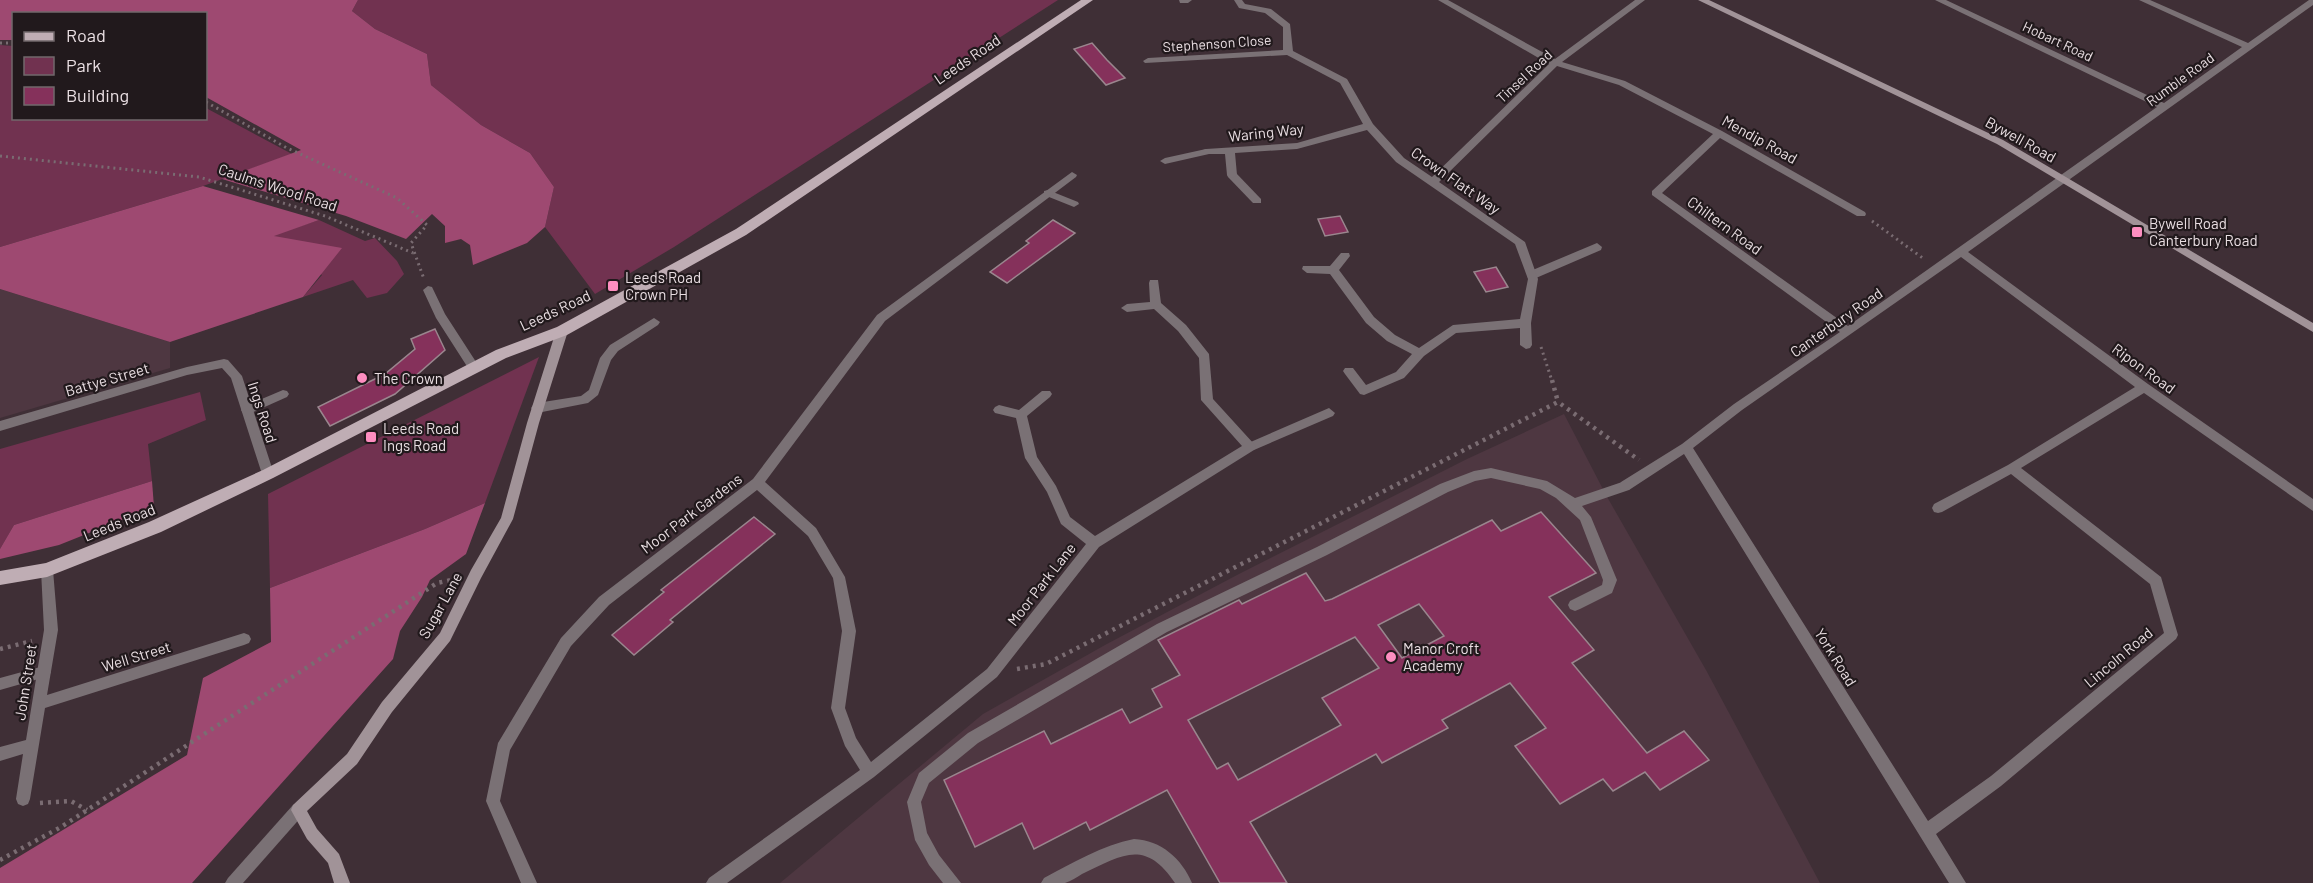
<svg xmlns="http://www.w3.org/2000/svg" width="2313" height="883" font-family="Barlow,sans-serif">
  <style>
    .built { fill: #4e3741 }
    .green { fill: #713250 }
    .forest { fill: #9e4971 }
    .building { fill: #85315b; stroke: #9a868e; stroke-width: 1.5; fill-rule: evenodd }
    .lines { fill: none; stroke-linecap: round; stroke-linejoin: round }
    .path-far1 { stroke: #7a6c72; stroke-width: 3; stroke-dasharray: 2 4; stroke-linecap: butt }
    .path { stroke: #7a6c72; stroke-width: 4.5; stroke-dasharray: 3 5; stroke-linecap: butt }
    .lane { fill: #7a7175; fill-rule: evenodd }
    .street { fill: #7a7175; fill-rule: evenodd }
    .secondary { fill: #a19398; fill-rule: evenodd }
    .primary { fill: #bfadb4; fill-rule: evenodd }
    .poi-dot { fill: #fd8ec0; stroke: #21191c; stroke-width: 2 }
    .labels { text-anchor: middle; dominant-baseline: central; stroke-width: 4.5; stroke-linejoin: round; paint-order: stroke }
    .far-street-label { font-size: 14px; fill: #e9dee2; stroke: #21191c }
    .street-label { font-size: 15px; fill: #e9dee2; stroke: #21191c }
    .poi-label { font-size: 15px; fill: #e9dee2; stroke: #21191c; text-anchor: start }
  </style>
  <rect width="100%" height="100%" fill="#3f2f36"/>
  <g class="built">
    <polygon points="0,289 170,342 170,368 0,418"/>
    <polygon points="1564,414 1606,495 1706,670 1820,883 780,883 983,714 1105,645 1237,575 1467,459"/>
  </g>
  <g class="green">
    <polygon points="358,0 1058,0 674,247 595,294 545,227 554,187 530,153 481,125 431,85 427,54 375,29 352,11"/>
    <polygon points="0,45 13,46 14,118 206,118 206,108 292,154 203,186 0,247"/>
    <polygon points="319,220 365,241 375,238 397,261 404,274 387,293 367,298 353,280 303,297 322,275 273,235"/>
    <polygon points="539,357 485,503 425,529 270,588 268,494"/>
    <polygon points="200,392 206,420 148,444 152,481 14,525 0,549 0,449"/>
  </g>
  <g class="forest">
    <polygon points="0,0 358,0 352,11 375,29 427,54 431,85 481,125 530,153 554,187 545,227 527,243 473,265 470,245 461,239 445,243 445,226 432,214 406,239 346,216 222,179 301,150 206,97 206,14 14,14 13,40 0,40"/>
    <polygon points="203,186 319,220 274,236 342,248 303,297 170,342 0,289 0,247"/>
    <polygon points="152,481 154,507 59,545 0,559 0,549 14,525"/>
    <polygon points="485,503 466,554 430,580 422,597 400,631 393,659 192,883 0,883 0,868 187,755 203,678 271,642 270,588 425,529"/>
  </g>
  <g class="building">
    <polygon points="1092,43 1107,60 1125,78 1106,85 1074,49"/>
    <polygon points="1340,216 1348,232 1325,236 1318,219"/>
    <polygon points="1053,220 1075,233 1007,283 990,272 1029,243 1026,241"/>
    <polygon points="1496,267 1508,287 1486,292 1474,272"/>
    <polygon points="435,329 445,350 395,394 330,426 318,407 385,374 415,349 411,339"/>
    <path d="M1541,512l55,61 -47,24 45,53 -22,13 75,90 37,-22 25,29 -49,30 -15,-18 -32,19 -10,-12 -43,25 -45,-58 31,-18 -36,-45 -68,37 6,8 -66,35 -6,-9 -126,68 37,61h-67l-53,-93 -77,40 -4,-8 -52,27 -12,-26 -47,24 -31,-67 100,-49 7,13 71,-35 8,14 32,-16 -10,-18 28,-14 -22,-35 81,-40 3,4 64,-31 19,28 7,-2 160,-79 9,11zM1419,604l25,32 -42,22 -24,-33zM1355,637l24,31 -57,30 19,27 -103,55 -10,-17 -11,6 -29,-49z"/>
    <polygon points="754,517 775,534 670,620 673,622 634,655 612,635 664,592 661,590"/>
  </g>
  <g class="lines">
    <g class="path-far1">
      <polyline points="0,43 14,43"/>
      <polyline points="206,102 287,148 397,198 427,225 411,243 424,279"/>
      <polyline points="0,156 199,177 325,216 413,253"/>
      <polyline points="1872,221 1924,259"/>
      <polyline points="1541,347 1552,381"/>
    </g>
    <g class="path">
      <polyline points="1552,380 1558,402"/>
      <polyline points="0,649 32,641"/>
      <polyline points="1017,669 1046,664 1558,402 1639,460"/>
      <polyline points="40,803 71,801 87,810"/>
      <polyline points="0,860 61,827 437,583 456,579"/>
    </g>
    <g class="lane">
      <polygon points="1206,149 1209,150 1209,154 1165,164 1160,161 1165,158"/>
      <polygon points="1232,172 1236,173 1261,199 1261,203 1253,203 1228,177 1227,175"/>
      <polygon points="1048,190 1078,202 1079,204 1074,207 1044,195 1044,191"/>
      <polygon points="1597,243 1602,247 1601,250 1536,278 1528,278 1527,275 1528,272"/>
      <polygon points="654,318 660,322 658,325 618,351 611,360 598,395 588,403 537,413 533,411 531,408 533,405 537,403 581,396 589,390 600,358 610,345"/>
      <polygon points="283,390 287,391 289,394 287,397 251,413 243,413 241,410 243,407"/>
      <polygon points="1329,408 1335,413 1333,416 1254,450 1246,450 1244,447 1246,444"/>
      <polygon points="1491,468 1547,481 1575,498 1625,481 1629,482 1631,486 1629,490 1582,506 1591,517 1617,580 1612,593 1580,609 1575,611 1570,609 1568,605 1570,601 1602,585 1603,580 1580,520 1556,498 1540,489 1491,478 1475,481 1448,492 1327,555 1167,632 978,743 929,783 921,802 927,833 939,855 961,883 943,883 929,865 915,840 907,802 919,773 968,733 1157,624 1317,547 1440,484 1474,471"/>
      <polygon points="44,666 49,668 51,672 49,676 0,690 0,678"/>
      <path d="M1134,839c27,1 48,20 58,44h-17c-30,-45 -53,-28 -93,-9 -5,3 -11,7 -17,9 -7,0 -16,0 -24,0l3,-5c28,-15 59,-33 90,-39z"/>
    </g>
    <g class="street">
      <polygon points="1179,0 1192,0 1188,3 1180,3"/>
      <path d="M1234,0h8l3,4 26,5 19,15 3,27 54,28 26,45 31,34 28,19 117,-113 -111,-64h10l107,59 80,-59h10l-83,62 63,19 97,50 143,81 1,2 -1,2h-8l-137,-78 -58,55 186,133 309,-219 -222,-107h11l218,103 78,-56 -103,-47h11l98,43 61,-43h4v5l-345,247 180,132 165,115v12l-169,-118 -123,75 140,109 17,58 -2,4 -175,147 -65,48 30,49h-17l-265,-429 -55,36h-8l-2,-4 2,-4 61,-38 52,-40 106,-72 -188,-137v-4l61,-57 -94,-49 -62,-19 -118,116 86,60 13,37 -7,44 1,22 -2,3 -4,1 -6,-4v-17l-64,5 -32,23 -20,22 -40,17 -4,-1 -15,-20 -2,-3 2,-3h8l13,17 30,-13 16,-18 -25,-13 -21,-18 -36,-49 -23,-1 -5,-4 1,-3h27l11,-13h8l1,3 -11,14 35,47 21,18 24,13 34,-23 67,-6 8,-40 -13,-35 -119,-82 -29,-32 -70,19 -62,4 2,22 -5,3 -5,-3 -2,-21h-22v-4l3,-1 91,-6 66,-19 -23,-41 -53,-28 -142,8 -2,-2 5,-3 135,-8v-23l-18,-14 -26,-5zM1961,257l174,130 -127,78 -74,39 -2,4 2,4 4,1 4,-1 69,-38 139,110 14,49 -173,143 -63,45 -235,-373 49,-38z"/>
      <polygon points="1072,172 1077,175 1076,177 885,321 765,482 816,528 845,577 856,631 845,708 856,738 871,762 987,669 1086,544 1061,524 1047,492 1025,458 1016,418 995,413 993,410 995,407 999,405 1019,410 1042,391 1050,391 1052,394 1050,397 1027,416 1037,457 1056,486 1070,517 1095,536 1242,446 1201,400 1199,358 1178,331 1154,309 1127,312 1121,308 1127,304 1150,302 1149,283 1150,280 1158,280 1161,303 1186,325 1209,354 1213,399 1254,444 1256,447 1254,450 1099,547 997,677 874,777 727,883 706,883 709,878 860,770 845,746 831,708 842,631 833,578 808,536 757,490 609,605 571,646 510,750 500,801 537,883 521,883 486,801 498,743 561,638 599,597 753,479 877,315"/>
      <polygon points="428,286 432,287 445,314 478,365 480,368 478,371 470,371 436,318 423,290"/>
      <polygon points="224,359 228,360 242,376 274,474 272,477 264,477 262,474 231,378 222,368 187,375 0,431 0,421 187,367"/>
      <polygon points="47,564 52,566 53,570 58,630 47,695 244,633 249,635 251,639 249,643 244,645 45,708 30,799 28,804 23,806 18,804 16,799 23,754 0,761 0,747 26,740 44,630 41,570 42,566"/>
      <polygon points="298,803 303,805 305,810 303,815 243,883 225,883 228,878 293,805"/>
    </g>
    <g class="secondary">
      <polygon points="1698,0 1709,0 2003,140 2313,323 2313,332 1997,144"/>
      <polygon points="562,327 568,331 539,423 513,519 481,578 450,641 392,712 357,764 307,811 317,829 339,854 350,883 334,883 328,863 307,839 291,810 293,805 347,754 382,702 440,633 471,570 501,518 527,423 556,331"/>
    </g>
    <polygon class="primary" points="1081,0 1093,0 746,235 567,335 506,358 273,478 161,532 47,577 0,585 0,571 46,563 149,522 263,470 496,350 557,327 736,229"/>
  </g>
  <g class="poi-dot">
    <rect x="2131" y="226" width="12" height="12" rx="3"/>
    <rect x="607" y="280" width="12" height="12" rx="3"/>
    <circle cx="362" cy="378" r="6"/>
    <rect x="365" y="431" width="12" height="12" rx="3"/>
    <circle cx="1391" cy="657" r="6"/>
  </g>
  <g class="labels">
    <g class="far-street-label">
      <text transform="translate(2058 41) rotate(25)">Hobart Road</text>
      <text transform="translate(1217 43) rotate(-4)">Stephenson Close</text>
      <text transform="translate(1524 76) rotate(-43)">Tinsel Road</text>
      <text transform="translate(2180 79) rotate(-36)">Rumble Road</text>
    </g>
    <g class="street-label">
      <text transform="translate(967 59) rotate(-34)">Leeds Road</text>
      <text transform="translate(1266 132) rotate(-6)">Waring Way</text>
      <text transform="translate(1760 139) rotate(29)">Mendip Road</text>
      <text transform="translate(2021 139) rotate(29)">Bywell Road</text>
      <text transform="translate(1456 180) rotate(35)">Crown Flatt Way</text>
      <text transform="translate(278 187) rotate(18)">Caulms Wood Road</text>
      <text transform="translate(1725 225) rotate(36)">Chiltern Road</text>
      <text transform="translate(555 310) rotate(-25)">Leeds Road</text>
      <text transform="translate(1836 322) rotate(-35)">Canterbury Road</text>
      <text transform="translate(2144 368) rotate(36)">Ripon Road</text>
      <text transform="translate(107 379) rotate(-16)">Battye Street</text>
      <text transform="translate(263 412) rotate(72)">Ings Road</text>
      <text transform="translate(691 513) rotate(-37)">Moor Park Gardens</text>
      <text transform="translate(119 522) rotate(-22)">Leeds Road</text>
      <text transform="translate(1041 584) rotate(-52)">Moor Park Lane</text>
      <text transform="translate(440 605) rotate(-61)">Sugar Lane</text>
      <text transform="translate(136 656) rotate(-17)">Well Street</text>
      <text transform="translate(1836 657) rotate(58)">York Road</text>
      <text transform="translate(2118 657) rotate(-40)">Lincoln Road</text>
      <text transform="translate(25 682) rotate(-81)">John Street</text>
    </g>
    <g class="poi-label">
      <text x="2149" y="223">Bywell Road<tspan x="2149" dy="17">Canterbury Road</tspan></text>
      <text x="625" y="277">Leeds Road<tspan x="625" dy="17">Crown PH</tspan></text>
      <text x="374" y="378">The Crown</text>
      <text x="383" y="428">Leeds Road<tspan x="383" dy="17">Ings Road</tspan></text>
      <text x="1403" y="648">Manor Croft<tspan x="1403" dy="17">Academy</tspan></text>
    </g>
  </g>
  <rect x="12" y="12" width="195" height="108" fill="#21191c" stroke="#71686b" stroke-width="1.5"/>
  <rect x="24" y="32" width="30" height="9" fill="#bfadb4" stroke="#71686b" stroke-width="1.5"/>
  <text x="66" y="42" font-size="18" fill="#e9dee2">Road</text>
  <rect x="24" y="57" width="30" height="18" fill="#713250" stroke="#71686b" stroke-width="1.5"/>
  <text x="66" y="72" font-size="18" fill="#e9dee2">Park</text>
  <rect x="24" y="87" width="30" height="18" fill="#85315b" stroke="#71686b" stroke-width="1.5"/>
  <text x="66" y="102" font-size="18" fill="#e9dee2">Building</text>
</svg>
